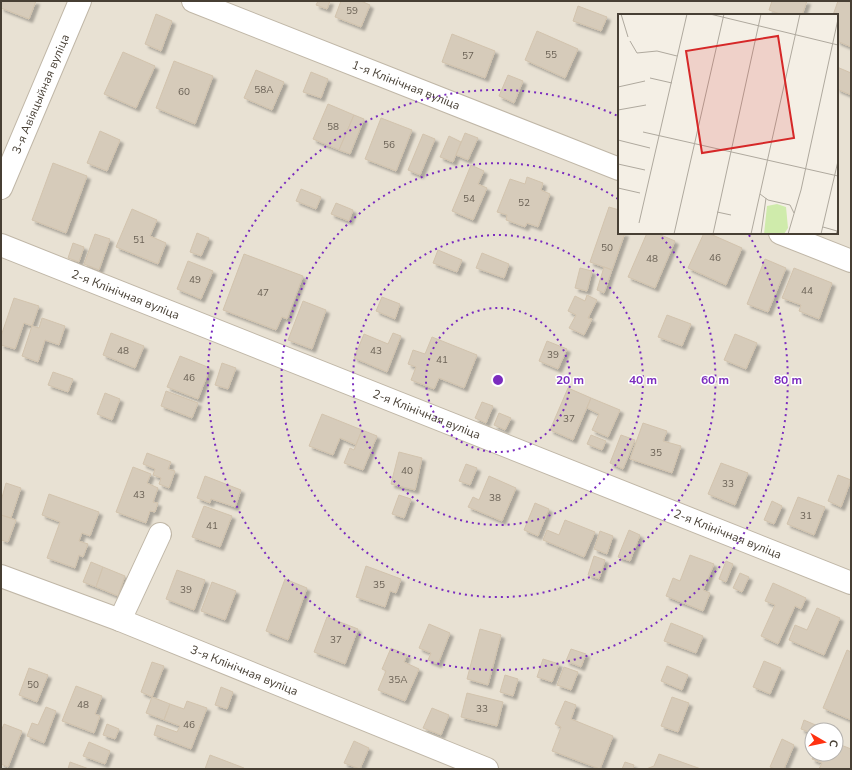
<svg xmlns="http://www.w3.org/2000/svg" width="852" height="770" font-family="'Nunito Sans',sans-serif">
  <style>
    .residential { fill: #e8e1d3; fill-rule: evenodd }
    .building { fill: #d6cbba; stroke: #d2c3ad; filter: url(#shadow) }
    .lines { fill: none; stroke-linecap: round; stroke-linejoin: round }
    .minor-casing { stroke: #c0b7a7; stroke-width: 24 }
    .minor { stroke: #fff; stroke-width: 22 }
    .ring { fill: none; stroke: #7b2cbf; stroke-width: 2; stroke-dasharray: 2 4 }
    .labels { text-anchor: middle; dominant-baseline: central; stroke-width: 3; stroke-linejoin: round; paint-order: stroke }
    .number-label { font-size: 10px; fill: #6b6256 }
    .street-label { font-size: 12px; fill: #473f34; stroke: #fff }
    .inset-road { fill: none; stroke: #afa99e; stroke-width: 1 }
    .view { fill: #d62828; fill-opacity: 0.15; stroke: #d62828; stroke-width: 2 }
    .inset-edge { fill: none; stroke: #473f34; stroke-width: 2 }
    .centre { fill: #7b2cbf; stroke: #fff; stroke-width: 2 }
    .ring-label { font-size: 12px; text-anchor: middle; font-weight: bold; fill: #7b2cbf; stroke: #fff; stroke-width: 3; stroke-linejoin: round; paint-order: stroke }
  </style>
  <defs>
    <filter id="shadow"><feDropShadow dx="3.5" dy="3.5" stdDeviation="1" flood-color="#0004"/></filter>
  </defs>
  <rect width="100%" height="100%" fill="#f4efe5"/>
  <path class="residential" d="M1,1h850v768h-850zM619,15h218v218h-218zM812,730h24v24h-24z"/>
  <g class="building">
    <polygon points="1,1 36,1 29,19 1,8"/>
    <polygon points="318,1 330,1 327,9 316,5"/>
    <polygon points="341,1 361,1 370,5 361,27 335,17"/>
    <polygon points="772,1 807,1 802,15 783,15 769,10"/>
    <polygon points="838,1 851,2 851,47 837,41 837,15 833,15"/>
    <polygon points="578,6 607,17 601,31 573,21"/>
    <polygon points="156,14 172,21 161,51 145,44"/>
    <polygon points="537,31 578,49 565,78 525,60"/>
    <polygon points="452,34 495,51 485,78 442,62"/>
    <polygon points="123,52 155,66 136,108 104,94"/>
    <polygon points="174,61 213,76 195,124 156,108"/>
    <polygon points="837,67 851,73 851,95 837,89"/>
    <polygon points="256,70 284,82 272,110 244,98"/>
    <polygon points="311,72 328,79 321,98 303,92"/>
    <polygon points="508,75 523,81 514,103 499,96"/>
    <polygon points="328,104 354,115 339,150 313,139"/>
    <polygon points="354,115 364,119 350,154 339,150"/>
    <polygon points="381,118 412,130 396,171 365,159"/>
    <polygon points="100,131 120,140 107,171 87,163"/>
    <polygon points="465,133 478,138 468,160 456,155"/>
    <polygon points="423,134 435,139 420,175 408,170"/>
    <polygon points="449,136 461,142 453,162 440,157"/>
    <polygon points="53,163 87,176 66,233 32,220"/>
    <polygon points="471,165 484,171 478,184 487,188 473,220 452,211"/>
    <polygon points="527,177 543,183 541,190 550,194 538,227 527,223 525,227 506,220 507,215 497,212 510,179 525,184"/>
    <polygon points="301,189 321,197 316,209 296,201"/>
    <polygon points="336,203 353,210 349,221 331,214"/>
    <polygon points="609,207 619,210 619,233 625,233 612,270 590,262"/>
    <polygon points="132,209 157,220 150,236 166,243 158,264 116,247"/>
    <polygon points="197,233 209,238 201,256 190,252"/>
    <polygon points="647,233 656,233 675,241 655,288 628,277"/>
    <polygon points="704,233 708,233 742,248 726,285 688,268"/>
    <polygon points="95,234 110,239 99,270 84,264"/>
    <polygon points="73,243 84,247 79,262 68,258"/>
    <polygon points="438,250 462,260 457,272 433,263"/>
    <polygon points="482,253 509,264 504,278 476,268"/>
    <polygon points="244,254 303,276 287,319 282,317 276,330 223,310"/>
    <polygon points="765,259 786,268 768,312 747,304"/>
    <polygon points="188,261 213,271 201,299 177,289"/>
    <polygon points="604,267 612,270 604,293 597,290"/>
    <polygon points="580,268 592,271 587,291 575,288"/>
    <polygon points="794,268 832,283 819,319 799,311 801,305 782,298"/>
    <polygon points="587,295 597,300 588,318 592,319 584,335 569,328 576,315 568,311 575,296 585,301"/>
    <polygon points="382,297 400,304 395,319 376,311"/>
    <polygon points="14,298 39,306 32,326 24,323 15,349 1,345 1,336"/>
    <polygon points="303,301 326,310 312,349 288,340"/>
    <polygon points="667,315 691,324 682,346 658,337"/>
    <polygon points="42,318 65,326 59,345 45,340 38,362 22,356 32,326 39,328"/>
    <polygon points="111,333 144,346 135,368 103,355"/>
    <polygon points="393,333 401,336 387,372 354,358 364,334 388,344"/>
    <polygon points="735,334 757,343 746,369 724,360"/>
    <polygon points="432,337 477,355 464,388 439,378 434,389 411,380 416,367 408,364 413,350 425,354"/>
    <polygon points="547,341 567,349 558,369 539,361"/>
    <polygon points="180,356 210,368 198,399 167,387"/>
    <polygon points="222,363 236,368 228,389 215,385"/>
    <polygon points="53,372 73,379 68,392 48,385"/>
    <polygon points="568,388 591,398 573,440 550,430"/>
    <polygon points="166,391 198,403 192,418 161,406"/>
    <polygon points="105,393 120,399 112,420 97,414"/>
    <polygon points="591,398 620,410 608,437 592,430 599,414 587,408"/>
    <polygon points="482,402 493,406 486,423 475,418"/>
    <polygon points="499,413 511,418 505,430 494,425"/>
    <polygon points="322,414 362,430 356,445 340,438 333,455 309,446"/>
    <polygon points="643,423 667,431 663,441 681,446 672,473 630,459"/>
    <polygon points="362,430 377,436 363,470 344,463 350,448 354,450"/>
    <polygon points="591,435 606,441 602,450 587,444"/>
    <polygon points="621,435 635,440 623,469 610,463"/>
    <polygon points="399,452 422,458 415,490 391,484"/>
    <polygon points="147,453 171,462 168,469 175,471 169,488 159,484 161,478 153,475 155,469 143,464"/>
    <polygon points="721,463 748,473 735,505 708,494"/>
    <polygon points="466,464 477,468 470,485 459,481"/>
    <polygon points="133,467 151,474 147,483 158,488 153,502 158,503 155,512 150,511 146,523 116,512"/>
    <polygon points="838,475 851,480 841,507 828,501"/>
    <polygon points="205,476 241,490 235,507 211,499 210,503 197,498"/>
    <polygon points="489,476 516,488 502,521 468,507 473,497 479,500"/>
    <polygon points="6,483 21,488 11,518 1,515 1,501"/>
    <polygon points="49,494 99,512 90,536 82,533 79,541 88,544 83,557 79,555 75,568 47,558 60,522 42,515"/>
    <polygon points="399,495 411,499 404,518 392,514"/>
    <polygon points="798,497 825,507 814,535 787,524"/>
    <polygon points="772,501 782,506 774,524 764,520"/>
    <polygon points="535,503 549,509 538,536 524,530"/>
    <polygon points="204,506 232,516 220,547 192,537"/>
    <polygon points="1,515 16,520 8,542 1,540"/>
    <polygon points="565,520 595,532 584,557 543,540 547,530 559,535"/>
    <polygon points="629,530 640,535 630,561 618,557"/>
    <polygon points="600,531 613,536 607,554 594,549"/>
    <polygon points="690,555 714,564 703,590 710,593 703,611 666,596 673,578 680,581"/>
    <polygon points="594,556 605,560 599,579 588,575"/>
    <polygon points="726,561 733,564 726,582 719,579"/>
    <polygon points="91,562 103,567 96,587 83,582"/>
    <polygon points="366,566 401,579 396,593 390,591 385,607 356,597"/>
    <polygon points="103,567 125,576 118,596 96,587"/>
    <polygon points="177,570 205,580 194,610 166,599"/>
    <polygon points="740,573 749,577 742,592 733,588"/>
    <polygon points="285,579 307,588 288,640 266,631"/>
    <polygon points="212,582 236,591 225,620 201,611"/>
    <polygon points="773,583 806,598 801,609 795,606 778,644 761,636 775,605 765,601"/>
    <polygon points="817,608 840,618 824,655 789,640 795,625 807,630"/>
    <polygon points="327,617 358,629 345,664 314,652"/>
    <polygon points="671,623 703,636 696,653 664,641"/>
    <polygon points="429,624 450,633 438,664 428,660 431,653 419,648"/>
    <polygon points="480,629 501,635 488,685 467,679"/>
    <polygon points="391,648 407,655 404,662 419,669 405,701 378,690 386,671 382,669"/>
    <polygon points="571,649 586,654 581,667 566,661"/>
    <polygon points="847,650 851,652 851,720 823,708"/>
    <polygon points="543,659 559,664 552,682 537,677"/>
    <polygon points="764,661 781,668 770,694 753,687"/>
    <polygon points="152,662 164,666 152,697 141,692"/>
    <polygon points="667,666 688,675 682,690 661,681"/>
    <polygon points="564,667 578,672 571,690 557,685"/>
    <polygon points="29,668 48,675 37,702 19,695"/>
    <polygon points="505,675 518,679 513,696 500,692"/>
    <polygon points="76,686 102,696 95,714 100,716 94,733 62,721"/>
    <polygon points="221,687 233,692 227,709 215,705"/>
    <polygon points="467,693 503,702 497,726 461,717"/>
    <polygon points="152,697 170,704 164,720 146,713"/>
    <polygon points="672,697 689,703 678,732 661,726"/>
    <polygon points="187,701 207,708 191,749 154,735 157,725 177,732 180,726 164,720 170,704 184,709"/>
    <polygon points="565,701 576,705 571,719 613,736 600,769 552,751 561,727 555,724"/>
    <polygon points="46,707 56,711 44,743 27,736 32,723 38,725"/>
    <polygon points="432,708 449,715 441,735 423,728"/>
    <polygon points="804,720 820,727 819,730 812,730 812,733 801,729"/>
    <polygon points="4,724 22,731 8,767 1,764 1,731"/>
    <polygon points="107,724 119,729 115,739 103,735"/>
    <polygon points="782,739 794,745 784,769 775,769 770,767"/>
    <polygon points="354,741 369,748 360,769 344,763"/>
    <polygon points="89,742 110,751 105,764 83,756"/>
    <polygon points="836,743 851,749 851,769 819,769 822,763 812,759 814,754 836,754"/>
    <polygon points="659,754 701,769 646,769 654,766"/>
    <polygon points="210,755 244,768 243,769 205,769"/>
    <polygon points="70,762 89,769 68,769"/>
    <polygon points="625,762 634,765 633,769 622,769"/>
  </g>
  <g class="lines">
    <g class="minor-casing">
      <g id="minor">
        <path id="s1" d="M193,1l426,168"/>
        <path id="s2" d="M1,188l79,-187"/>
        <polyline points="780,233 851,261"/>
        <path id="s3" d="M1,245l850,338"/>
        <path id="s4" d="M1,576l119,44 367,149"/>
        <polyline points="120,620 160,534"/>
      </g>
    </g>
    <use href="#minor" class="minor"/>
  </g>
  <g class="ring">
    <circle cx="498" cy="380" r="72"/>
    <circle cx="498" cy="380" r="145"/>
    <path d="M658 233A217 217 0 1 1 618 199"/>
    <path d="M749 235A290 290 0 1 1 618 116"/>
  </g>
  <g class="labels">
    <g class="number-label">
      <text x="352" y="11">59</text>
      <text x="551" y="55">55</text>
      <text x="468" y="56">57</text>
      <text x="264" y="90">58А</text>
      <text x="184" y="92">60</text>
      <text x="333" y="127">58</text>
      <text x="389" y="145">56</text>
      <text x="469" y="199">54</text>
      <text x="524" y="203">52</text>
      <text x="139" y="240">51</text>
      <text x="607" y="248">50</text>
      <text x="715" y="258">46</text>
      <text x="652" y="259">48</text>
      <text x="195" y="280">49</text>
      <text x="807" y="291">44</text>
      <text x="263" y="293">47</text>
      <text x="123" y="351">48</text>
      <text x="376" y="351">43</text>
      <text x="553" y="355">39</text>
      <text x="442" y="360">41</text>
      <text x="189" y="378">46</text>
      <text x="569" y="419">37</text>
      <text x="656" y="453">35</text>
      <text x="407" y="471">40</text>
      <text x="728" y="484">33</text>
      <text x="139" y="495">43</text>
      <text x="495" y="498">38</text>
      <text x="806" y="516">31</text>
      <text x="212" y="526">41</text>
      <text x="379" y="585">35</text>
      <text x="186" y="590">39</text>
      <text x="336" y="640">37</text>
      <text x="398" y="680">35А</text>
      <text x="33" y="685">50</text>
      <text x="83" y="705">48</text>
      <text x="482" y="709">33</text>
      <text x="189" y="725">46</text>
    </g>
    <g class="street-label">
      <text stroke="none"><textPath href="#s1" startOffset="229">1-я Клінічная вуліца</textPath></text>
      <text stroke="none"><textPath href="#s2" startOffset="102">3-я Авіяцыйная вуліца</textPath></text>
      <text stroke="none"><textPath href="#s3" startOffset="134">2-я Клінічная вуліца</textPath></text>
      <text stroke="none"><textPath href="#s3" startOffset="458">2-я Клінічная вуліца</textPath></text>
      <text stroke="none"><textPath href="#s3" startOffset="782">2-я Клінічная вуліца</textPath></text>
      <text stroke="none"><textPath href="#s4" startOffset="261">3-я Клінічная вуліца</textPath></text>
    </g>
  </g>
  <g transform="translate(618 14)">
    <rect width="220" height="220" fill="#f4efe5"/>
    <path d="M159,190l9,3 2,21 -4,6h-20l3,-28z" fill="#cfebab"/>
    <path class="inset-road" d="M3,0l7,23M92,0l128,31M12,27l7,12 20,-2 20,5M32,64l22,5M0,73l27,-6M0,96l28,-5M25,118l195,44M0,126l32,8M0,150l27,6M0,174l22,5M142,180l8,6 22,5 4,8M99,198l14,3M21,209l48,-209M205,213l14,4 -1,3M56,220l50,-220M95,220l48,-220M133,220l49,-220M143,220l5,-36M170,220l13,-44 37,-171M203,220l17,-73"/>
    <path class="view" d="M160,22l16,102 -92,15 -16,-102z"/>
    <rect width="220" height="220" class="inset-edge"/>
  </g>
  <circle cx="498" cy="380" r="6" class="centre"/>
  <g class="ring-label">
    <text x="570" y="384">20 m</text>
    <text x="643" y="384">40 m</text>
    <text x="715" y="384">60 m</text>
    <text x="788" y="384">80 m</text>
  </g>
  <rect width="852" height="770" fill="none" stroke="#473f34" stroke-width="4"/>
  <g transform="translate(824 742) rotate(99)"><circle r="19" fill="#ffffff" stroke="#b5b2ae"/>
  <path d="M0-3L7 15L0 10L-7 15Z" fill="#ff3211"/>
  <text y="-6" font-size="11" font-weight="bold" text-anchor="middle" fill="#473f34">С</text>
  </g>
</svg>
